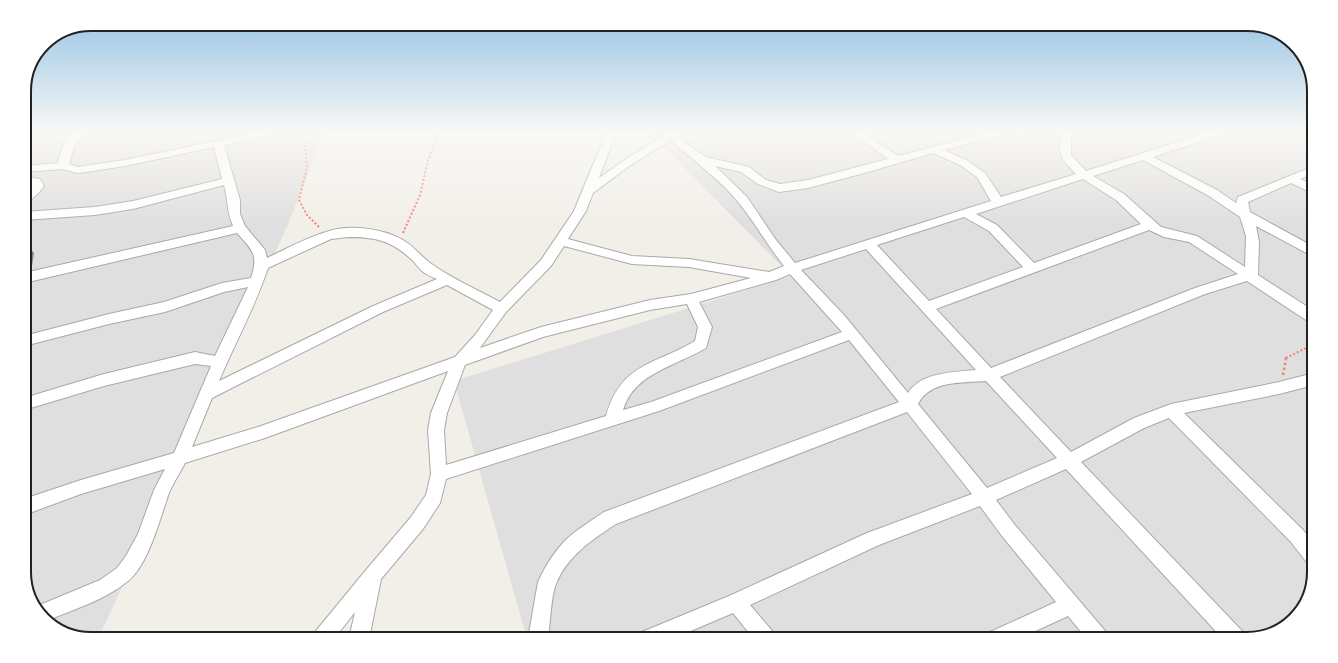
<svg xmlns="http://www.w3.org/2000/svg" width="1338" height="663" font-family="Montserrat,sans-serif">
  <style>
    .residential { fill: #e0dfdf }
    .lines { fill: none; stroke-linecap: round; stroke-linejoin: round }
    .minor-casing { stroke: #a9a9a9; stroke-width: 2 }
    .path-far1 { stroke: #fa8072; stroke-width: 2; stroke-dasharray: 2 2; stroke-linecap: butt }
    .path { stroke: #fa8072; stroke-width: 2.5; stroke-dasharray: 2.5 2.5; stroke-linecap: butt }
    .minor { fill: #fff; fill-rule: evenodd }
    .shaded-wall { fill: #8b8681 }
    .building { fill: #c7bfb8; stroke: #8b8681 }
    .rim { fill: none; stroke: #222; stroke-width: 2 }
  </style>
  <rect width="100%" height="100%" fill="#f2efe9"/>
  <g class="residential">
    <polygon points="24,133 324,133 289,222 98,639 91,639 62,632 35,609 24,577"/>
    <polygon points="650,133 1314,133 1314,572 1307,601 1284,628 1247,639 527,639 454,381 791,276"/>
  </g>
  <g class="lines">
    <g class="minor-casing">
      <g id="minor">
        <path d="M75,133h13l-13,10 -6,21 8,3 48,-7 129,-27h18l-1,2 -47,10 16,55v14l5,12 20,24 2,8c19,-9 39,-20 59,-26 22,-8 56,-4 77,8 12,7 19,18 30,25 20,14 45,25 67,37l41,-42 33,-49 32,-78h10l-17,45 21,-15 46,-29 -1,-1h11l16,15 14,9 43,10 17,13 14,4 28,-4 80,-21 -33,-24 -1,-2h11l33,23 88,-23h16l-1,2 -57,15 24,11 17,12 16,24 75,-23c-16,-16 -18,-19 -15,-41h10v22l15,16 120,-38h15l-1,2 -67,22 64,33 19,13 2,-6 76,-31v7l-14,6 14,6v9l-23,-11 -43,19 2,10 64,35v10l-58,-31 3,16 -1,33 56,36v12l-5,-1 -62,-41 -42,13 -205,83 71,75 63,-34 37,-14 108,-22 35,-9v12l-35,9 -95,19 119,117 11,14v22l-6,-2 -17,-22 -122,-124 -25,10 -63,34 162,170 3,7h-23l-157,-170 -70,31 18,24 92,108 3,7h-22l-19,-23 -50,23h-31l3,-7 66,-30 -54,-66 -22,-30 -101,39 -129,60 23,27 3,7h-22l-21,-26 -61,26h-33l3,-7 87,-36 138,-63 105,-39 -65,-82 -291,112c-23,15 -49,32 -60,60 -5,12 -6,41 -8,55h-20l10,-57c8,-18 21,-38 37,-50 9,-7 19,-13 29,-20l295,-110 -50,-62 -190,71 -213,68 -6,24 -17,26 -42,50 -12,60h-20l6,-27 -21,27h-22l3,-7 51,-62 45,-53 15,-22 5,-21 -3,-44 3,-17 17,-42 -183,67 -80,25c-5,10 -12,20 -16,30 -9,25 -20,71 -41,88 -23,19 -53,28 -80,39l-13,-13 65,-27 17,-12 9,-12 12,-22 16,-44 11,-21 -84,25 -57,21v-16l57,-19 93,-27 37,-87 -16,-2 -91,22 -80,24v-12l80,-24 91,-22 20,4 33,-69 -24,5 -59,20 -56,12 -85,22v-10l85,-22 55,-12 58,-19 29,-5c8,-24 1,-28 -14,-45l-213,50v-10l209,-47c-6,-13 -5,-27 -9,-41l-91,24 -38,6 -71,5v-8l71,-5 38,-6 89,-22 -8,-32 -89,19 -39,6 -9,1 -14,-4 -39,3v-6l34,-3c3,-12 5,-23 17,-30zM671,140c22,21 49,39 68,63 16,20 29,43 45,63l-15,6 -80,-13 -57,-3 -64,-17 18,-28 7,-18 35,-26zM933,153l27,12 17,12 14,24 -196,62 -19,-23 -29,-43 -32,-31 26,6 17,12 21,8 29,-4 60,-16zM1143,160l66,36 31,21 6,19 -1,31 -48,-31 -36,-9 -37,-33 -31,-18zM1083,179l33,21 25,24 -107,39 -37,-38 -21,-11zM964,217l25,14 34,36 -94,34 -52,-56zM1149,230l15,7 25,5 49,32 -43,14 -204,80 -55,-59zM348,237c26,0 42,3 62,21 5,4 8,10 13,14 4,3 9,5 14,7l-64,27 -154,75c16,-38 36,-74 49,-113l63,-29zM564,246l68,18 57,3 62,11 -60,16 -41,6 -109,27 -61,21 26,-36 45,-46zM866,249l110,121c-22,2 -55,2 -68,23l-64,-78 -43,-45zM790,274l52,58 -191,70 -28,8c11,-37 53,-44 83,-62l6,-21 -13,-25 77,-22zM447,285l46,25 -18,25 -20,22 -197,70 -66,20 20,-49 171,-86zM687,304l11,23 -3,14c-42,25 -73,21 -89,75l-160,49 -2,-35 3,-17 18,-48 78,-28 107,-27zM986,381l71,77 -70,30 -69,-84c12,-24 44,-21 68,-23z"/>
        <path d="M24,176l16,3 4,7c-5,7 -12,14 -20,17v-10l8,-7 -1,-2 -7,-2z"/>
      </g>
    </g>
    <g class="path-far1">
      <polyline points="304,133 307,167 299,200 307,215 319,227"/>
      <polyline points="403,233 420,195 428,160 439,133"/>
      <polyline points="1286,358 1314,344"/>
    </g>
    <polyline class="path" points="1283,375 1286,358 1288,357"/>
    <use href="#minor" class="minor"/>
  </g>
  <polygon class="shaded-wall" points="28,246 34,253 32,266 24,268 24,258"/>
  <polygon class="building" points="28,246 26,258 24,258 24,247"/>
  <linearGradient id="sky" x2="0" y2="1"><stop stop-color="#8fc0e4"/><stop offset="0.59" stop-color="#f9f8f5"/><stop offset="1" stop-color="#f9f8f5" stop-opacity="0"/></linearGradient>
  <rect width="1338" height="225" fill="url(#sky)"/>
  <path d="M0 0H1338V663H0ZM91 31H1247A60 60 0 0 1 1307 91V572A60 60 0 0 1 1247 632H91A60 60 0 0 1 31 572V91A60 60 0 0 1 91 31Z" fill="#fff" fill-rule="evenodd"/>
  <path class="rim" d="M91 31H1247A60 60 0 0 1 1307 91V572A60 60 0 0 1 1247 632H91A60 60 0 0 1 31 572V91A60 60 0 0 1 91 31Z"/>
</svg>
